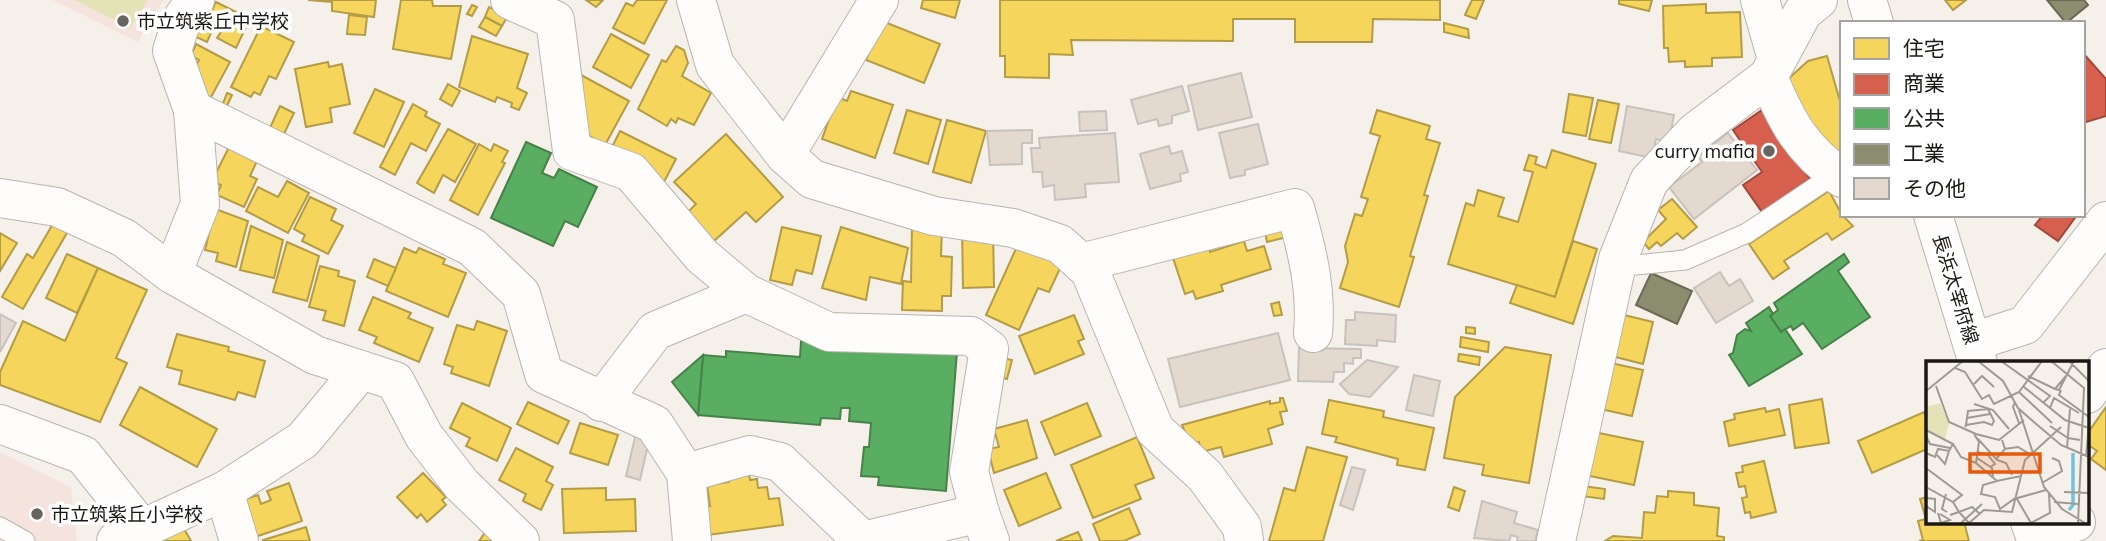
<svg xmlns="http://www.w3.org/2000/svg" width="2106" height="541" font-family="Mulish,'Noto Sans JP',sans-serif">
  <style>
    .education { fill: #f5e4de }
    .green { fill: #e4e3b7 }
    .homes { fill: #f6d55c; stroke: #b49c46; stroke-width: 2 }
    .shops { fill: #d6604d; stroke: #9e4a3c; stroke-width: 2 }
    .public { fill: #5aae61; stroke: #47814a; stroke-width: 2 }
    .industry { fill: #8c8c6e; stroke: #6a6953; stroke-width: 2 }
    .building { fill: #e4d9ce; stroke: #c7c2bd; stroke-width: 2 }
    .lines { fill: none; stroke-linecap: round; stroke-linejoin: round }
    .lane-casing { stroke: #b8b4b0; stroke-width: 21 }
    .street-casing { stroke: #b8b4b0; stroke-width: 40 }
    .secondary-casing { stroke: #b8b4b0; stroke-width: 40 }
    .lane { stroke: #fefdfc; stroke-width: 19 }
    .street { stroke: #fefdfc; stroke-width: 38 }
    .secondary { stroke: #fefdfc; stroke-width: 38 }
    .poi-dot { fill: #68645f; stroke: #fff; stroke-width: 2.5 }
    .labels { text-anchor: middle; dominant-baseline: central; stroke-width: 7; stroke-linejoin: round; paint-order: stroke }
    .poi-label { font-size: 19px; fill: #1b1814; stroke: #fff; text-anchor: start }
    .street-label { font-size: 19px; fill: #1b1814; stroke: #fff }
    .inset-river { fill: none; stroke: #70c2e1; stroke-width: 3.5 }
    .inset-road { fill: none; stroke: #9e9a94; stroke-width: 2 }
    .view { fill: #e8590c; fill-opacity: 0.15; stroke: #e8590c; stroke-width: 3.5 }
    .inset-edge { fill: none; stroke: #1b1814; stroke-width: 3.5 }
  </style>
  <rect width="100%" height="100%" fill="#f6f0ea"/>
  <g class="education">
    <polygon points="52,0 164,0 138,42"/>
    <polygon points="0,452 71,487 77,541 0,541"/>
  </g>
  <polygon class="green" points="75,0 148,0 130,28"/>
  <g class="homes">
    <polygon points="308,0 376,0 374,17 332,11 332,2"/>
    <polygon points="401,0 432,0 433,6 461,6 451,59 393,49"/>
    <polygon points="586,0 603,0 596,7"/>
    <polygon points="637,0 667,0 644,44 613,28 626,3 633,6"/>
    <polygon points="923,0 960,0 955,18 921,8"/>
    <polygon points="1000,0 1440,0 1440,20 1373,19 1372,42 1295,42 1295,19 1233,19 1233,41 1071,40 1073,55 1049,54 1049,78 1005,77 1005,56 1000,56"/>
    <polygon points="1472,0 1484,0 1476,19 1465,15"/>
    <polygon points="1619,0 1652,0 1649,11 1619,4"/>
    <polygon points="1945,0 1966,0 1953,10"/>
    <polygon points="216,2 250,19 236,48 217,38 221,32 205,24"/>
    <polygon points="1706,4 1706,13 1740,12 1742,57 1712,58 1712,66 1685,67 1685,61 1669,62 1668,48 1664,48 1663,6"/>
    <polygon points="472,5 477,7 472,16 467,14"/>
    <polygon points="489,7 507,17 502,26 485,17"/>
    <polygon points="349,15 367,17 365,35 347,34"/>
    <polygon points="485,17 502,26 496,36 479,27"/>
    <polygon points="882,21 940,44 924,83 866,60"/>
    <polygon points="1444,23 1468,29 1469,38 1444,32"/>
    <polygon points="197,25 211,33 207,42 192,35"/>
    <polygon points="261,26 294,42 276,79 269,76 260,95 254,92 251,97 231,87"/>
    <polygon points="611,34 649,55 631,88 593,67"/>
    <polygon points="472,36 528,54 517,88 527,93 519,110 511,107 512,103 497,97 495,102 459,87"/>
    <polygon points="196,44 230,62 210,99 188,80 199,60 191,55"/>
    <polygon points="676,46 684,50 688,63 682,76 711,93 694,125 678,118 676,123 671,119 667,126 638,109 662,60 666,62"/>
    <polygon points="1827,56 1842,108 1842,160 1821,155 1787,80 1808,61"/>
    <polygon points="328,62 329,67 342,64 350,104 330,108 332,122 306,127 295,69"/>
    <polygon points="581,75 629,101 605,145 581,131"/>
    <polygon points="448,84 460,91 452,106 440,99"/>
    <polygon points="375,89 404,102 384,147 354,133"/>
    <polygon points="851,91 893,105 875,158 822,139 837,97 847,101"/>
    <polygon points="227,93 232,95 226,108 222,106"/>
    <polygon points="1569,94 1593,98 1586,136 1563,132"/>
    <polygon points="1598,100 1619,104 1611,143 1589,139"/>
    <polygon points="413,104 427,112 425,116 440,124 426,151 411,143 395,175 380,167"/>
    <polygon points="280,106 294,113 283,136 269,130"/>
    <polygon points="907,110 941,120 928,164 894,153"/>
    <polygon points="1377,110 1430,126 1426,139 1440,143 1424,195 1428,196 1410,256 1414,257 1399,307 1340,288 1348,262 1345,246 1355,214 1362,216 1368,199 1361,197 1380,136 1370,133"/>
    <polygon points="947,120 986,131 971,183 933,172"/>
    <polygon points="448,129 476,144 455,182 443,175 434,193 417,183"/>
    <polygon points="620,131 676,159 664,182 608,155"/>
    <polygon points="726,134 783,197 756,222 746,212 714,241 687,213 696,204 674,182"/>
    <polygon points="479,144 491,151 494,144 508,151 502,162 505,163 478,215 450,200"/>
    <polygon points="230,145 258,159 250,176 257,179 244,207 217,195 221,185 212,181"/>
    <polygon points="1552,150 1596,164 1555,297 1448,264 1466,203 1474,206 1478,190 1504,198 1498,216 1518,222 1533,172 1524,170 1529,155 1537,157 1535,164 1546,168"/>
    <polygon points="287,181 309,193 288,233 246,211 258,187 278,197"/>
    <polygon points="1829,191 1842,215 1853,226 1832,240 1827,233 1784,261 1789,268 1773,279 1749,244"/>
    <polygon points="310,197 336,209 331,220 343,226 328,254 302,241 305,235 294,229"/>
    <polygon points="1672,199 1697,227 1683,239 1677,233 1661,246 1657,242 1649,249 1643,242 1666,219 1658,210"/>
    <polygon points="210,207 248,221 236,267 216,261 218,253 205,250 212,221"/>
    <polygon points="54,222 68,231 23,309 2,297 27,254 33,258"/>
    <polygon points="912,225 942,226 941,256 952,257 951,296 942,296 942,311 902,310 903,281 911,282"/>
    <polygon points="251,226 283,240 274,278 240,270"/>
    <polygon points="1285,226 1287,237 1267,242 1265,232"/>
    <polygon points="782,227 821,236 812,274 796,270 792,285 770,280"/>
    <polygon points="841,227 908,248 901,284 870,277 866,300 822,288"/>
    <polygon points="993,227 994,287 963,288 962,228"/>
    <polygon points="0,233 17,243 0,271"/>
    <polygon points="1244,241 1247,251 1264,246 1271,269 1221,285 1223,291 1196,299 1193,291 1185,294 1172,255 1208,244 1210,252"/>
    <polygon points="1573,241 1597,249 1573,324 1510,303 1517,285 1555,297"/>
    <polygon points="287,242 319,256 307,301 273,292"/>
    <polygon points="1019,242 1063,262 1049,292 1038,288 1019,330 986,315"/>
    <polygon points="404,248 416,253 419,248 445,259 443,264 466,273 448,317 386,291"/>
    <polygon points="67,254 98,268 77,313 46,298"/>
    <polygon points="374,259 396,268 388,286 367,277"/>
    <polygon points="320,266 339,271 338,276 355,281 344,326 323,320 326,311 309,307"/>
    <polygon points="98,268 147,290 116,358 127,363 100,422 0,385 0,372 23,321 65,341"/>
    <polygon points="373,297 411,313 408,318 433,328 419,362 374,343 377,337 359,330"/>
    <polygon points="1279,302 1282,315 1274,316 1271,304"/>
    <polygon points="1074,315 1084,339 1078,341 1084,354 1035,374 1019,336"/>
    <polygon points="1624,315 1653,322 1643,364 1604,354"/>
    <polygon points="477,321 507,331 489,386 451,373 453,367 444,364 457,325 474,330"/>
    <polygon points="1466,327 1475,328 1475,334 1466,333"/>
    <polygon points="177,334 229,347 228,351 265,361 255,397 238,392 235,400 179,384 182,371 167,367"/>
    <polygon points="1461,337 1489,342 1488,352 1460,347"/>
    <polygon points="1505,347 1551,355 1529,483 1482,475 1484,465 1444,458 1455,397"/>
    <polygon points="1459,354 1480,357 1479,365 1458,361"/>
    <polygon points="1002,358 1012,360 1007,379 997,376"/>
    <polygon points="1606,362 1643,370 1632,416 1596,408"/>
    <polygon points="140,387 217,429 197,467 120,425"/>
    <polygon points="1280,398 1283,398 1287,411 1280,412 1283,424 1268,429 1272,444 1224,457 1221,447 1201,452 1199,442 1190,444 1182,425 1270,401 1270,404 1280,402"/>
    <polygon points="1822,399 1829,443 1795,448 1789,405"/>
    <polygon points="1329,400 1384,411 1383,417 1434,428 1425,470 1397,465 1398,459 1335,442 1337,437 1322,434"/>
    <polygon points="528,402 569,421 558,444 517,424"/>
    <polygon points="462,403 511,428 497,461 466,446 470,438 450,428"/>
    <polygon points="1087,403 1101,436 1055,455 1041,422"/>
    <polygon points="2106,407 2106,470 2091,459 2097,451 2087,444 2087,434"/>
    <polygon points="1765,408 1766,412 1779,409 1785,435 1729,446 1724,422 1735,419 1734,414"/>
    <polygon points="1924,412 1927,421 1927,449 1872,473 1858,441"/>
    <polygon points="1027,420 1037,458 994,473 988,449 999,447 994,429"/>
    <polygon points="580,423 618,435 608,465 570,453"/>
    <polygon points="1594,432 1643,442 1634,485 1585,475"/>
    <polygon points="1137,437 1154,478 1135,485 1141,499 1093,518 1071,465"/>
    <polygon points="1307,447 1347,457 1323,541 1269,541 1284,488 1295,491"/>
    <polygon points="516,448 553,467 546,481 553,485 541,510 523,501 526,494 499,480"/>
    <polygon points="1764,461 1776,512 1751,518 1750,512 1745,513 1742,498 1747,497 1745,486 1739,487 1736,473 1743,472 1742,466"/>
    <polygon points="423,473 446,497 442,500 446,505 427,522 421,514 417,518 397,497"/>
    <polygon points="749,473 750,480 757,479 758,488 767,487 769,499 779,498 783,525 708,535 704,506 710,506 707,485 729,482 728,476"/>
    <polygon points="1046,473 1061,508 1019,526 1004,490"/>
    <polygon points="289,483 302,521 252,538 240,501 258,495 261,504 271,500 267,491"/>
    <polygon points="1583,486 1605,489 1604,499 1581,496"/>
    <polygon points="1454,487 1465,491 1459,511 1448,507"/>
    <polygon points="606,488 606,500 635,499 636,531 564,533 562,489"/>
    <polygon points="1668,491 1694,493 1694,505 1719,508 1717,536 1724,537 1724,541 1605,541 1613,536 1642,538 1644,512 1655,513 1657,496 1668,497"/>
    <polygon points="1927,497 1927,522 1964,522 1969,541 1919,541 1923,540 1918,521 1926,519 1920,499"/>
    <polygon points="1129,508 1140,534 1124,541 1100,541 1093,524"/>
    <polygon points="183,527 191,541 156,541"/>
    <polygon points="306,527 310,541 263,541 263,540"/>
    <polygon points="487,530 501,541 479,541"/>
    <polygon points="1078,532 1082,541 1056,541"/>
  </g>
  <g class="shops">
    <polygon points="2083,53 2106,79 2106,116 2083,123"/>
    <polygon points="1762,110 1810,179 1762,212 1743,185 1762,172 1733,130"/>
    <polygon points="2043,215 2077,215 2058,241 2035,225"/>
  </g>
  <g class="public">
    <polygon points="526,142 551,153 542,173 554,178 559,169 597,187 578,227 565,221 553,246 491,218"/>
    <polygon points="1844,254 1849,262 1838,271 1870,317 1822,349 1803,323 1793,330 1791,326 1781,332 1770,316 1778,310 1774,303"/>
    <polygon points="1769,307 1773,314 1770,316 1781,332 1785,329 1802,354 1749,386 1729,355 1733,353 1737,335 1745,329 1751,331 1746,323"/>
    <polygon points="801,341 957,352 946,491 878,485 879,477 861,476 864,447 869,447 871,423 849,421 850,408 841,408 840,419 821,418 820,425 698,415 703,355 726,357 726,351 800,357"/>
    <polygon points="703,355 698,415 672,382"/>
  </g>
  <g class="industry">
    <polygon points="2047,0 2084,0 2088,5 2066,23"/>
    <polygon points="1651,273 1692,291 1677,324 1636,305"/>
  </g>
  <g class="building">
    <polygon points="1241,73 1252,117 1198,130 1188,86"/>
    <polygon points="1182,86 1189,111 1172,116 1172,123 1159,126 1157,119 1138,124 1131,100"/>
    <polygon points="1627,106 1674,115 1669,142 1656,139 1652,158 1619,151"/>
    <polygon points="1106,111 1107,130 1080,131 1079,112"/>
    <polygon points="1258,124 1268,164 1245,170 1245,175 1230,178 1219,133"/>
    <polygon points="1032,130 1032,143 1022,143 1022,164 990,165 987,131"/>
    <polygon points="1115,133 1119,182 1085,184 1086,197 1055,200 1054,185 1043,187 1042,172 1033,172 1031,148 1040,148 1039,138"/>
    <polygon points="1728,133 1757,170 1694,219 1669,187 1702,162 1698,156"/>
    <polygon points="1169,146 1171,154 1182,151 1188,172 1180,174 1181,181 1150,189 1140,154"/>
    <polygon points="1720,272 1729,286 1740,279 1753,301 1716,323 1694,288"/>
    <polygon points="1355,312 1396,315 1395,342 1377,340 1377,346 1345,344 1346,320 1355,320"/>
    <polygon points="0,314 16,323 0,352"/>
    <polygon points="1278,333 1290,380 1180,407 1168,359"/>
    <polygon points="1299,348 1361,349 1361,358 1353,358 1353,364 1344,363 1344,372 1334,372 1333,382 1298,381"/>
    <polygon points="1367,360 1398,367 1370,397 1349,394 1340,384"/>
    <polygon points="1414,375 1440,381 1433,416 1406,410"/>
    <polygon points="636,433 650,436 640,480 626,476"/>
    <polygon points="1352,467 1365,470 1353,510 1340,505"/>
    <polygon points="1482,501 1517,512 1514,523 1538,530 1535,541 1517,541 1518,537 1511,535 1509,541 1474,538"/>
  </g>
  <g class="lines">
    <g class="lane-casing">
      <g id="lane">
        <polyline points="1616,267 1685,260 1747,233 1835,174"/>
        <polyline points="0,527 25,541"/>
      </g>
    </g>
    <g class="street-casing">
      <g id="street">
        <polyline points="195,0 182,19 172,51 193,110 200,204 172,274 315,355 395,381 424,436 462,485 520,541"/>
        <polyline points="510,0 555,20 572,151 631,172 702,256 746,293 655,331 601,402"/>
        <polyline points="696,0 715,65 785,155 812,179 934,216 1013,228 1060,244 1090,271 1155,430 1205,476 1242,527 1244,541"/>
        <polyline points="1760,0 1777,59"/>
        <path d="M1768,77c19,45 33,72 74,101"/>
        <polyline points="193,110 472,247 521,294 544,374 654,424 686,473 692,541"/>
        <polyline points="785,155 879,0"/>
        <polyline points="0,198 57,207 124,238 172,274"/>
        <path d="M1081,263l214,-55c12,42 22,82 18,125"/>
        <polyline points="746,293 829,332 971,336 989,349 969,472 980,513"/>
        <polyline points="1972,342 2025,325 2106,221"/>
        <polyline points="2087,394 2106,368"/>
        <polyline points="0,424 83,455 142,529"/>
        <polyline points="686,473 750,455 780,462 863,541"/>
        <polyline points="224,491 303,440 361,370"/>
        <polyline points="2035,535 2076,522"/>
        <polyline points="116,541 224,491 239,541"/>
        <polyline points="863,541 980,513 990,541"/>
        <polyline points="1556,541 1618,259 1649,181 1695,132 1768,77 1803,12 1818,0"/>
      </g>
    </g>
    <g class="secondary-casing">
      <g id="secondary">
        <polyline points="1867,0 1874,23"/>
        <polyline points="1933,215 1978,363"/>
        <polyline points="2030,522 2037,541"/>
      </g>
    </g>
    <use href="#lane" class="lane"/>
    <use href="#street" class="street"/>
    <use href="#secondary" class="secondary"/>
  </g>
  <g class="poi-dot">
    <circle cx="123" cy="21" r="7"/>
    <circle cx="1769" cy="151" r="7"/>
    <circle cx="37" cy="514" r="7"/>
  </g>
  <g class="labels">
    <g class="poi-label">
      <text x="137" y="21">市立筑紫丘中学校</text>
      <text x="1755" y="151" text-anchor="end">curry mafia</text>
      <text x="51" y="514">市立筑紫丘小学校</text>
    </g>
    <g class="street-label">
      <text transform="translate(1956 289) rotate(73)">長浜太宰府線</text>
    </g>
  </g>
  <g transform="translate(1926 361)">
    <rect width="163" height="163" fill="#f6f0ea"/>
    <path d="M14,42l9,21 -5,17 -18,-13v-21z" fill="#e4e3b7"/>
    <path class="inset-river" d="M143,149l4,-5v-52"/>
    <path class="inset-road" d="M52,0l25,20 15,27 17,15 26,22 28,12M75,0l49,35 -7,7M125,0l33,27 -6,135M143,0l20,20M29,7l10,4 17,27 7,-4 5,9 25,-12 23,-31M102,15l27,13M140,15l-11,13 4,1 15,-29M48,23l8,-8 12,11M10,25l13,36 27,12 23,6 25,-20M98,26l41,33 24,8M135,29l-2,5 30,22M0,30l37,-30M93,31l33,31M89,41l-2,5 6,16M48,43l19,6 16,19M124,47l4,-10 25,15M93,49l25,77 18,22 23,14M41,57l23,-4M124,65l18,12 12,2M39,66l1,-2 2,-14 20,-2 6,12 -2,4 -8,-3 -18,3M0,69l27,14 -4,7 -11,-2 -3,8 -9,-4M48,73l5,8 -3,21 21,18 24,-5M0,75l4,8 20,4M52,78l19,21 9,3 6,12M27,83l8,13 15,6M141,87l3,-39M78,88l14,-2 10,6M52,91l10,3 7,9 -5,3M11,94l8,9 4,-13M160,95l3,-31M51,97l15,10 1,9M70,98l9,-10 -3,-9M0,107l36,27 -9,7 -27,-15M71,120l-14,4 -2,9 14,3 5,12 14,-10 32,-9M116,122l20,-12 -3,-10 -7,-3M138,131l25,1M20,133l-4,15 5,3M0,137l9,1v13l-9,-6M91,138l14,24M27,141l6,10 13,-5 8,7M128,141l24,2M12,152l3,10 9,-3 -10,-6M24,154l9,-3 10,11 15,-13 28,2 13,-52 36,-33M35,162l21,-19M105,162l19,-10 -1,-19"/>
    <path class="view" d="M44,93h70v18h-70z"/>
    <rect width="163" height="163" class="inset-edge"/>
  </g>
  <rect x="1840" y="21" width="245" height="196" fill="#ffffff" stroke="#a4a3a1" stroke-width="2"/>
  <rect x="1854" y="38" width="35" height="21" fill="#f6d55c" stroke="#a4a3a1" stroke-width="2"/>
  <text x="1903" y="56" font-size="21" fill="#1b1814">住宅</text>
  <rect x="1854" y="74" width="35" height="21" fill="#d6604d" stroke="#a4a3a1" stroke-width="2"/>
  <text x="1903" y="91" font-size="21" fill="#1b1814">商業</text>
  <rect x="1854" y="108" width="35" height="21" fill="#5aae61" stroke="#a4a3a1" stroke-width="2"/>
  <text x="1903" y="126" font-size="21" fill="#1b1814">公共</text>
  <rect x="1854" y="144" width="35" height="21" fill="#8c8c6e" stroke="#a4a3a1" stroke-width="2"/>
  <text x="1903" y="161" font-size="21" fill="#1b1814">工業</text>
  <rect x="1854" y="178" width="35" height="21" fill="#e4d9ce" stroke="#a4a3a1" stroke-width="2"/>
  <text x="1903" y="196" font-size="21" fill="#1b1814">その他</text>
</svg>
